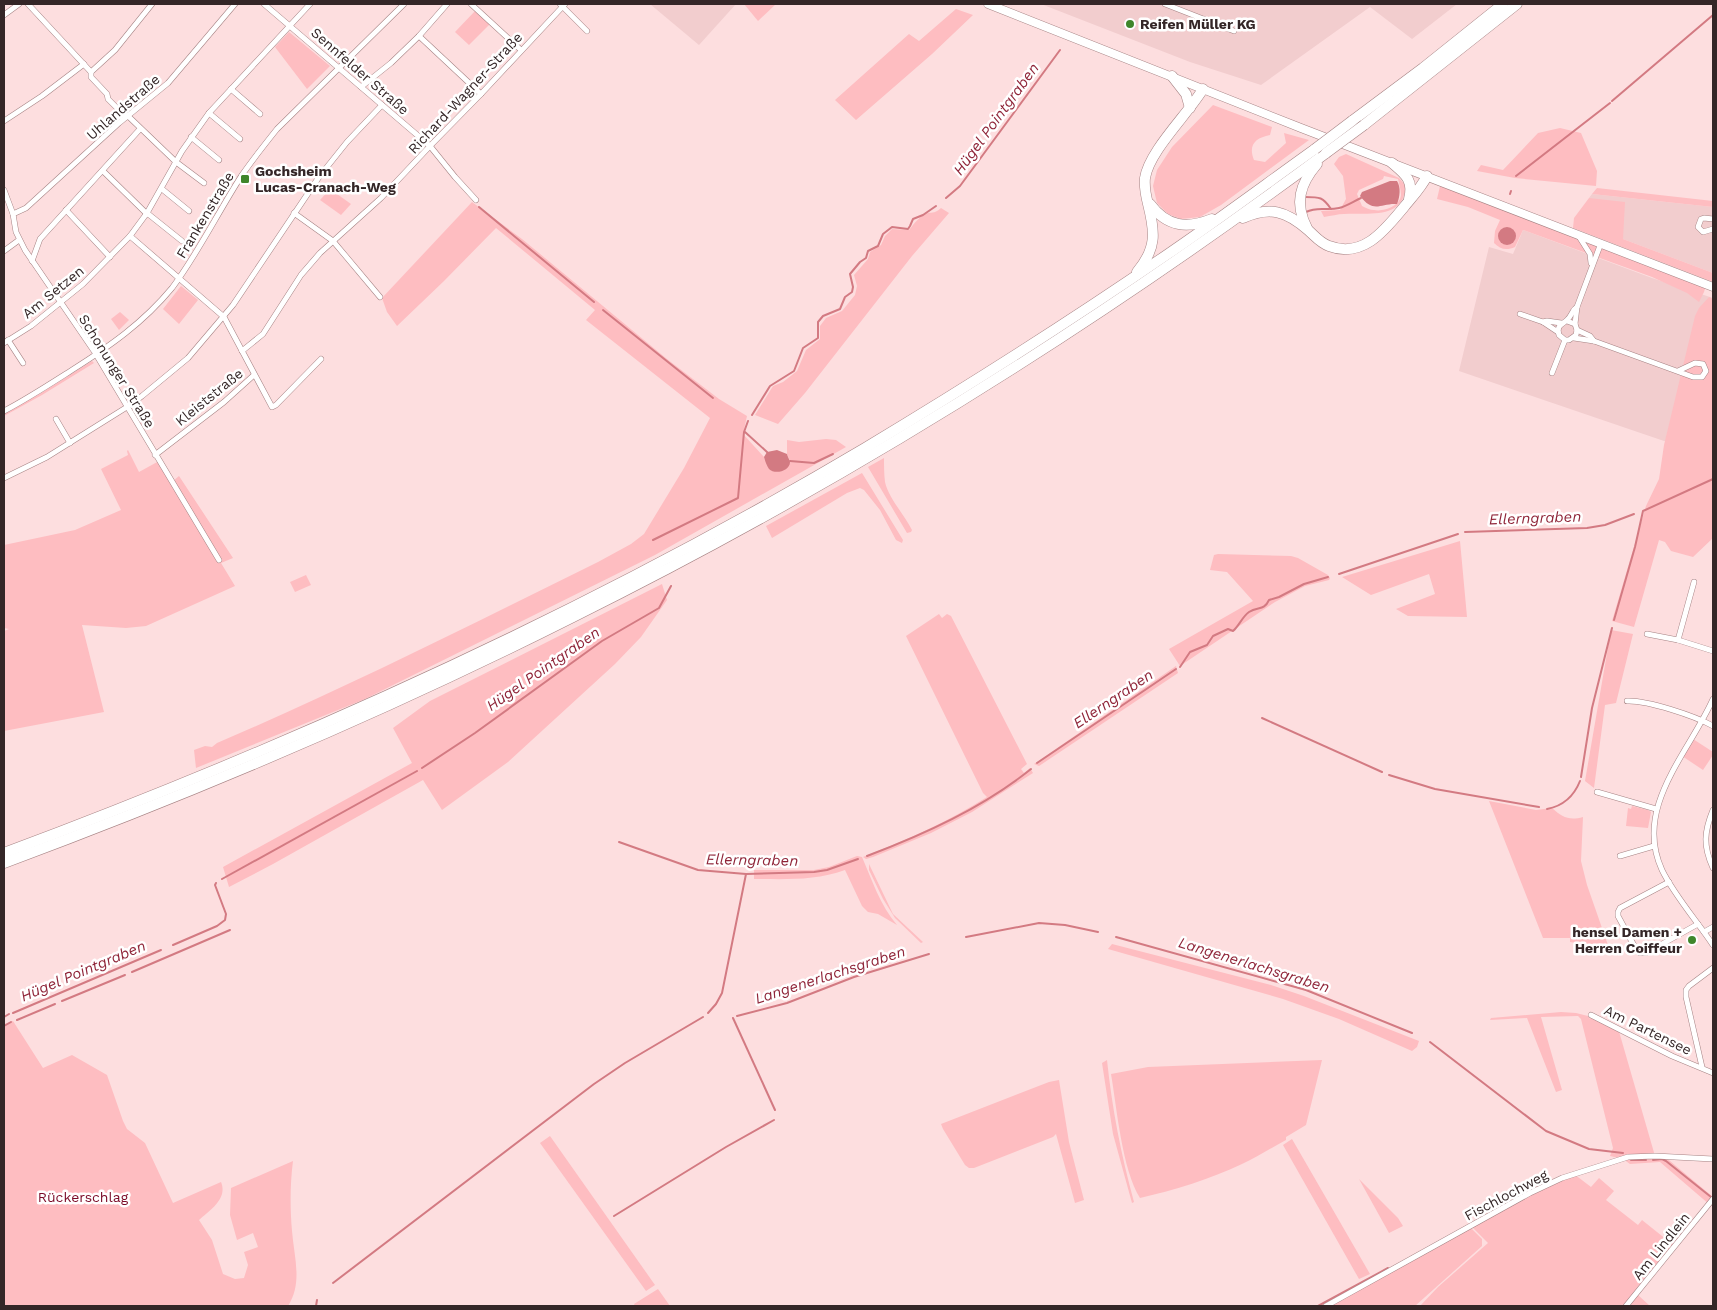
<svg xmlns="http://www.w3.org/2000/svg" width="1717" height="1310" font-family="'Work Sans',sans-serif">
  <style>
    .built { fill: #f2cdce }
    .green { fill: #febdc1; fill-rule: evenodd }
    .water { fill: #d37a82 }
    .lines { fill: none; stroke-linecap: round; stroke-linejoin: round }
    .stream { stroke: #d37a82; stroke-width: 2 }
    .minor-casing { stroke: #a68384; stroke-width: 6 }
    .secondary-casing { stroke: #a68384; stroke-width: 9 }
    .motorway-casing { stroke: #a68384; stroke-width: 11 }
    .minor { stroke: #fff; stroke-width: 5 }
    .secondary { stroke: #fff; stroke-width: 8 }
    .motorway { stroke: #fff; stroke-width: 10 }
    .motorway-bridge-casing { stroke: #a68384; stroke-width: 11; stroke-linecap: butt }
    .motorway-bridge { stroke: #fff; stroke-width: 10 }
    .poi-dot { fill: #3f862b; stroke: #fff; stroke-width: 2 }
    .labels { text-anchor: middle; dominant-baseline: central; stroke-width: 5; stroke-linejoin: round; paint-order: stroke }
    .poi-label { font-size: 14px; font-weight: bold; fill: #342627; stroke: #fff; text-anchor: start }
    .street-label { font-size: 14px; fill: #342627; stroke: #fff }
    .park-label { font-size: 14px; fill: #7a0927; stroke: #fff }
    .water-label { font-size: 15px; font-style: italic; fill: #8f2438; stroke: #fff }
  </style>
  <rect width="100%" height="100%" fill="#fddedf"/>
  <g class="built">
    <polygon points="650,4 736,4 699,45"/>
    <polygon points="1041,4 1457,4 1412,39 1370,7 1261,85 1190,62"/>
    <polygon points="1592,194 1713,207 1713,273 1623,239 1589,198"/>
    <polygon points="1523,230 1652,278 1713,298 1713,362 1678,440 1664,441 1459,371 1489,247 1513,254"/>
  </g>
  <g class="green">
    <polygon points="744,4 776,4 758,21"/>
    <polygon points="956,9 973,15 932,54 856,120 835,100 909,34 919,41"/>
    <polygon points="476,10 490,24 469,45 455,32"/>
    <polygon points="289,32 330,66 307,89 275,47"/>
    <path d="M1213,105l59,22 -2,8c-15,3 -22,10 -16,25l11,2 21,-19 -2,-10 25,7 -88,65 -21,12 -19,2 -13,-5 -11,-11 -4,-17 4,-16 15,-23z"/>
    <polygon points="1560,128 1581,133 1597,171 1596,186 1515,178 1477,171 1481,165 1503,170 1538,133"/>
    <path d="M1346,154l53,24 7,8c-3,35 -38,26 -62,28 -6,0 -13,2 -20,3l-3,-6 19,-1 6,-11 -3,-23 -9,-12 5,-7zM1384,176l14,3c1,5 3,11 3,16 -1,11 -17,17 -27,15 -4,0 -8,-2 -12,-4l-5,-12 2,-4 24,-11z"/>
    <path d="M1441,182l265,103 -2,7 -5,10 -12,-9 -35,-16 -129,-47 -8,17c-9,4 -15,2 -21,-4l1,-12 5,-11 -32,-13 -31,-8z"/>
    <polygon points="1597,188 1713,201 1713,207 1592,194"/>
    <polygon points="330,189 351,204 341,215 320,200"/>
    <polygon points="1589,198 1625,202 1623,239 1713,273 1713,282 1573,228 1574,218"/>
    <path d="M472,202l50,37 145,120 52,40 28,17 -4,18 21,23 1,4h25l-3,-7v-14l12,2 27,-3 10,1 10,7 -191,108 -290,144 -169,69 -2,-18 11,-4 7,1 5,-4c129,-55 255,-119 381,-181l33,-18 13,-10 40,-66 26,-50 -124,-98 9,-10 -99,-82 -52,53 -47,45 -10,-14 -5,-14z"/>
    <path d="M941,208l8,5 -37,43 -107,137 -27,31 -23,-9 18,-29 10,-4 14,-11 9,-21 14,-11v-13l6,-8 16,-7 13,-16 2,-9 -3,-11 14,-16 2,-7 11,-7 4,-9 7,-7 17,1c5,-6 9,-12 16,-16 7,-3 8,1 16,-6z"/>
    <polygon points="181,286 198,300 179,324 163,309"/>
    <polygon points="1709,297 1713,299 1713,538 1693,557 1671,551 1665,542 1659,540 1634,627 1612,621 1646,506 1659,479 1664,445 1695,316 1699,308"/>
    <polygon points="120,312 129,320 119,330 111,319"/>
    <polygon points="92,361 94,363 42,395 4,416 4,414 41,393"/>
    <polygon points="128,450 139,472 159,461 172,482 179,476 233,558 221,563 235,586 146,626 126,628 82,625 104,712 4,731 4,631 9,629 4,628 4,545 75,530 121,510 101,469 128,455 127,451"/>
    <path d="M884,458c0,8 0,16 1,24 4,17 19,32 27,48l-1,2 -4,1 -39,-66z"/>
    <polygon points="862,473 903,540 902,543 896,540 880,510 864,490 860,488 847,493 772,538 766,526"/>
    <polygon points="1460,541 1467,617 1408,616 1396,609 1435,594 1429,574 1371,595 1342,577"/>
    <polygon points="1218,554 1291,556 1298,558 1328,575 1330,578 1329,580 1305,586 1275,602 1180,666 1169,649 1253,601 1227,572 1210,570 1214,555"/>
    <polygon points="306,575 311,585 295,592 290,582"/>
    <polygon points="662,584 667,600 641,637 615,664 508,762 442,810 423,780 273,864 229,887 223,867 412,763 393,728 430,701"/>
    <path d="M939,614l3,4 5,-4 4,2 76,148 -6,5 3,4 6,-5 3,5 -61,39 -41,21 -58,24 -7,2 -3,-2c43,-17 85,-35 124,-60l-4,-4 -77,-157z"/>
    <polygon points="1611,630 1633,634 1616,703 1605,705 1594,788 1585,781"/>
    <polygon points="1176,666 1178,673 1039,766 1034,764"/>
    <polygon points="1693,739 1713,752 1713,755 1703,770 1682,756"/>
    <path d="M1489,801l47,9 16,-2c10,9 17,13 31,9l-2,44 6,24 22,63 -39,-6v-4h-27z"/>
    <polygon points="1632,806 1648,810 1651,812 1648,828 1626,826 1628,808 1631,809"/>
    <path d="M857,856l5,1c10,23 18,48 35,68l-19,-11 -10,-2 -6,-6 -17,-36c-30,11 -60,9 -91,9v-9h60l15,-3z"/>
    <polygon points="869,864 893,914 923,942 921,943 895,918 883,899 869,870"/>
    <polygon points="1112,944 1271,985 1304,996 1419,1041 1417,1047 1412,1051 1339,1019 1283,999 1108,949"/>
    <polygon points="1561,1012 1576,1013 1588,1016 1590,1019 1591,1015 1618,1028 1655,1156 1664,1156 1713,1197 1713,1203 1712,1202 1710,1205 1660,1162 1630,1164 1623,1159 1610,1156 1613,1148 1581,1019 1578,1016 1541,1017 1562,1090 1556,1092 1527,1018 1490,1020 1491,1018"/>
    <path d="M13,1021l30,47 29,-13 35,20 16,46 4,8 18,14 28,60 48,-21c7,17 -11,28 -22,38l13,20 11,34 12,5 9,-1 4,-13 -4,-13 14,-5 -5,-14 -16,7 -7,-25 1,-27 62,-27c-3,23 -3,47 -1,70 2,26 11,52 -4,75h-284v-282z"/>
    <path d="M1107,1060c5,48 14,95 27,142l-2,1 -19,-69 -11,-71z"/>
    <path d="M1322,1060l-16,65 -20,12v3c-15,8 -29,17 -44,24 -32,15 -67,26 -102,34 -18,-29 -23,-89 -29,-124l37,-7z"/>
    <polygon points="1059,1080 1069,1142 1084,1200 1075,1203 1056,1134 1053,1137 974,1168 969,1168 965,1165 943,1129 941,1124 1049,1082"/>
    <polygon points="550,1136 655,1285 646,1291 540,1143"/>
    <polygon points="1292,1139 1370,1274 1359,1279 1283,1145"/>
    <polygon points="1574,1174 1591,1187 1599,1178 1614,1191 1606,1200 1638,1225 1642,1220 1672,1244 1680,1234 1684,1236 1638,1295 1650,1306 1420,1306 1438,1287 1488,1243 1472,1227 1531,1193"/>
    <polygon points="1359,1179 1398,1218 1403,1226 1389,1233"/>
    <polygon points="1471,1228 1482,1239 1482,1246 1415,1306 1328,1306"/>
    <polygon points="658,1289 670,1306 635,1306 634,1304"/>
  </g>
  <g class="water">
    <path d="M1390,181h7c4,6 3,16 0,23 -17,-1 -23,10 -37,-8l2,-4z"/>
    <circle cx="1507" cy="236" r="9"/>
    <path d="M777,450l10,4c0,1 3,7 3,8 0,9 -15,13 -21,7 -2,-3 -4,-8 -5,-12l3,-5z"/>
  </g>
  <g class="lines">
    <g class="stream">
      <polyline points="1612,101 1713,15"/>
      <polyline points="1516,176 1610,103"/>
      <polyline points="1510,194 1511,191"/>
      <path d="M1305,197c15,0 18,0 26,12"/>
      <polyline points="946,198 960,186 1060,50"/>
      <polyline points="479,207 594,302"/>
      <path d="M1306,212c12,-6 20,-1 33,-4 8,-2 15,-7 22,-10"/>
      <polyline points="603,310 713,398"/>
      <polyline points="752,415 770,386 794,371 803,348 818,338 818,322 823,316 840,309 845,297 852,292 853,287 850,274 860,262 866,258 868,251 878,246 883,234 892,227 908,229 910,226 913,219 923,215 936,206"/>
      <polyline points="745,432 767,452"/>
      <polyline points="790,461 814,463 833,454"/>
      <polyline points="1465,532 1587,528 1605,525 1634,514"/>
      <polyline points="653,540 738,498 744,432 748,421"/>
      <polyline points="1339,574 1458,534"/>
      <polyline points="1614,620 1635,547 1643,511 1713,479"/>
      <path d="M1180,667l10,-15 17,-7 6,-9 15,-7 5,2c6,-5 9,-14 16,-19 9,-6 15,-1 20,-12l10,-3 25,-13 24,-7"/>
      <polyline points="1262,718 1382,772"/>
      <polyline points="1037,763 1176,669"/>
      <polyline points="422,768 475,733 602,641 659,608 671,586"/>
      <polyline points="1389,775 1435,789 1539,807"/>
      <polyline points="1581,777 1592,708 1612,628"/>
      <path d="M1547,809c16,-3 27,-13 33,-28"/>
      <polyline points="619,842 698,870 746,874 814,872 827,870 858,859"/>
      <path d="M867,856c58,-22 115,-48 164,-87"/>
      <polyline points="222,879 417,771"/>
      <polyline points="966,937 1039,923 1065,925 1098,932"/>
      <polyline points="1116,937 1306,990 1412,1033"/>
      <polyline points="173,945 217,926 225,920 226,914 215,885 216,883"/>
      <polyline points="132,972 230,930"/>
      <polyline points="62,1001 125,975"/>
      <polyline points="13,1013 161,950"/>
      <polyline points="708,1013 716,1004 722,993 746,874"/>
      <polyline points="737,1016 787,1003 854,977 929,954"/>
      <polyline points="4,1017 9,1014"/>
      <polyline points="733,1018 775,1110"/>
      <polyline points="17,1020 55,1004"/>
      <polyline points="4,1026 11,1022"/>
      <polyline points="1430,1042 1546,1131 1589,1149 1623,1153"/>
      <polyline points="1631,1160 1646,1160"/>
      <polyline points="1653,1160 1662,1159 1666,1161 1711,1197"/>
      <polyline points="614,1216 726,1147 774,1120"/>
      <polyline points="333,1283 594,1084 625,1063 703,1017"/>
      <polyline points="316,1306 317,1300"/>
      <polyline points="1318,1306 1388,1268"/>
    </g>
    <g class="minor-casing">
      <g id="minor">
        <polyline points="28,4 91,72 91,77 107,94 108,99 126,117"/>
        <polyline points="264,4 430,146 455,177 476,200"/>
        <polyline points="471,4 521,50"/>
        <polyline points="560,4 587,31"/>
        <polyline points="1165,4 1234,31"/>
        <polyline points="4,15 19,4"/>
        <polyline points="419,36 481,94"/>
        <polyline points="91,72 115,50 152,4"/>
        <polyline points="361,87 391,63 419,36 447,4"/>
        <polyline points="231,89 260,114"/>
        <polyline points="209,113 240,139"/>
        <polyline points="128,116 176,162 204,183"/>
        <polyline points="4,121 42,96 84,64"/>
        <polyline points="191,137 219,160"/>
        <polyline points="103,171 147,214"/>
        <polyline points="162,189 189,211"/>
        <polyline points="4,190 13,214 16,232 25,250 94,351 219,560"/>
        <polyline points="66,210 110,257"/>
        <polyline points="147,213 182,241"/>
        <polyline points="294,213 333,241 380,297"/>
        <polyline points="13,214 26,208 119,123 168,83 235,4"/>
        <polyline points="1713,219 1704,218 1701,219 1698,227 1703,232 1713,229"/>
        <polyline points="1578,235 1590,254 1591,263"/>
        <polyline points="130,236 224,317 272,407 276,405 321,359"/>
        <polyline points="4,251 19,240"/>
        <polyline points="32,261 40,239 140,129"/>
        <polyline points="1520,314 1543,322 1558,332"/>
        <path d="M1567,321l8,3 2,6 -1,5 -7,5h-4l-6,-5c-3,-10 3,-10 8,-15 5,-4 5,-10 10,-13"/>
        <polyline points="1543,322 1547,321 1561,323"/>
        <polyline points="1575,324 1577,307 1601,243"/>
        <polyline points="1577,330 1590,336 1594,341"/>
        <polyline points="1574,338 1594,341 1693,377 1702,377 1706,371 1703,364 1695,363 1678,371"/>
        <polyline points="8,340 23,363"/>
        <polyline points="4,343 31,326 83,284 130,236 147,213 182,151 209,113 310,4"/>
        <polyline points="242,351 263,334 301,275 320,253 381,198 430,146 481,94 565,4"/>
        <polyline points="1552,373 1565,340"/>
        <path d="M4,411c23,-12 46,-27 68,-41 38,-24 71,-47 100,-82 27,-36 46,-76 70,-113 11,-16 23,-31 35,-46l127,-125"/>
        <polyline points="56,419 70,443"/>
        <polyline points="155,455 224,402 254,375"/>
        <polyline points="4,478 47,457 127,407 142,396 188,358 233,305 319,177 347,142 382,105"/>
        <polyline points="1647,634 1678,640 1713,651"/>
        <polyline points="1678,640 1694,582"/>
        <path d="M1713,699c-24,54 -80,108 -51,171 12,25 35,51 51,75"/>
        <path d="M1627,701c20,-1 68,15 86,25"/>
        <polyline points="1597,792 1656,809"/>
        <path d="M1713,810c-9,22 -10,36 0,58"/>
        <polyline points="1620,856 1654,846"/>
        <polyline points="1669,882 1620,908 1618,912 1618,916 1637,951 1640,953 1646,953 1698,924"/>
        <polyline points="1704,932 1713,927"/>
        <polyline points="1591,1015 1672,1056 1713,1073"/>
        <polyline points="1702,1067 1686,997 1686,990 1689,986 1713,968"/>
        <polyline points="1326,1306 1530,1193 1562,1178 1628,1157 1655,1156 1713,1159"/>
        <polyline points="1626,1306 1713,1199"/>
      </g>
    </g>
    <g class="secondary-casing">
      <polyline id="secondary" points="988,4 1301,128 1713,287"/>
    </g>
    <g class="motorway-casing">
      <g id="motorway">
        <polyline points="1172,76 1186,94 1190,108"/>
        <polyline points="1352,121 1423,68 1503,4"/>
        <polyline points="1364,125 1517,4"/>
        <path d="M1392,163c13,11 22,17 17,36"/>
        <path d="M1150,204c17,23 37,25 62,15"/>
        <path d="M1243,218c27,-12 43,-7 65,12 7,6 12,13 21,16 34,13 56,-16 75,-39 8,-10 17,-19 23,-31"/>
        <path d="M1307,228c-13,-25 -7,-44 10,-64"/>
        <path d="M1137,272c20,-24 18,-40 11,-68 -2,-8 -4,-17 -3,-26 4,-27 43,-64 58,-89"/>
        <path d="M4,853c297,-111 588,-243 861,-405 103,-62 204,-126 303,-194 50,-34 98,-70 147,-105"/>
        <path d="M4,863c194,-72 384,-153 569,-246 264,-131 516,-288 753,-464"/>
      </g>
    </g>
    <use href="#minor" class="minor"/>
    <use href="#secondary" class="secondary"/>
    <use href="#motorway" class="motorway"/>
    <g class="motorway-bridge-casing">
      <g id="motorway-bridge">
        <polyline points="1315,149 1352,121"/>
        <polyline points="1326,153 1364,125"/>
      </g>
    </g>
    <use href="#motorway-bridge" class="motorway-bridge"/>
  </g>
  <g class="poi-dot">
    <circle cx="1130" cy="24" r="5"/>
    <rect x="240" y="174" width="10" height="10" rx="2.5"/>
    <circle cx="1692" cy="940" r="5"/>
  </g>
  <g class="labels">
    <g class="poi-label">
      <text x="1140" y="24">Reifen Müller KG</text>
      <text x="255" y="171">Gochsheim<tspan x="255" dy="16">Lucas-Cranach-Weg</tspan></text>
      <text x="1682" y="932" text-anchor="end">hensel Damen +<tspan x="1682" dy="16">Herren Coiffeur</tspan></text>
    </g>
    <g class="street-label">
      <text transform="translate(360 71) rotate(41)">Sennfelder Straße</text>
      <text transform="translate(465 93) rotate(-47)">Richard-Wagner-Straße</text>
      <text transform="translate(123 107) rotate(-41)">Uhlandstraße</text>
      <text transform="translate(205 215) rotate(-59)">Frankenstraße</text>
      <text transform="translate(53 292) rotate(-39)">Am Setzen</text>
      <text transform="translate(117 371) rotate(58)">Schonunger Straße</text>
      <text transform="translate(209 397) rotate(-39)">Kleiststraße</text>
      <text transform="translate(1648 1030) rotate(26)">Am Partensee</text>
      <text transform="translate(1506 1195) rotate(-28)">Fischlochweg</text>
      <text transform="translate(1661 1246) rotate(-51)">Am Lindlein</text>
    </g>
    <g class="park-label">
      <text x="83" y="1197">Rückerschlag</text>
    </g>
    <g class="water-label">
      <text transform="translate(996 119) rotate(-54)">Hügel Pointgraben</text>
      <text transform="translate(1535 518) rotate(-2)">Ellerngraben</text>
      <text transform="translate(543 669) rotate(-35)">Hügel Pointgraben</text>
      <text transform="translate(1113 699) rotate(-34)">Ellerngraben</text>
      <text transform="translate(752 860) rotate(1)">Ellerngraben</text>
      <text transform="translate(1254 965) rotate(17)">Langenerlachsgraben</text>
      <text transform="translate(83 971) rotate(-23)">Hügel Pointgraben</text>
      <text transform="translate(830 975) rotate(-18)">Langenerlachsgraben</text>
    </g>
  </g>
  <rect width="1717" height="1310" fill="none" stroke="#342627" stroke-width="10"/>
</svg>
